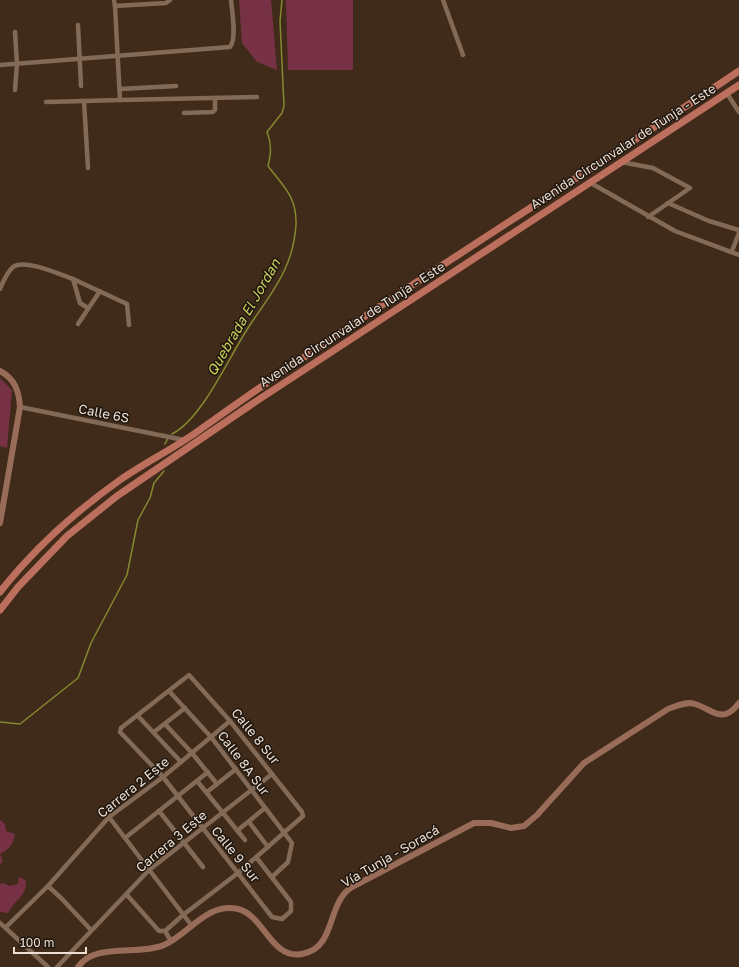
<svg xmlns="http://www.w3.org/2000/svg" width="739" height="967" font-family="'Golos Text',sans-serif">
  <style>
    .green { fill: #763244 }
    .lines { fill: none; stroke-linecap: round; stroke-linejoin: round }
    .stream { stroke: #84892f; stroke-width: 1.5 }
    .minor { stroke: #836a57; stroke-width: 4.5 }
    .secondary { stroke: #996c59; stroke-width: 6 }
    .trunk { stroke: #bc6f5c; stroke-width: 7 }
    .labels { text-anchor: middle; dominant-baseline: central; stroke-width: 3; stroke-linejoin: round; paint-order: stroke }
    .street-label { font-size: 13px; fill: #eddfd4; stroke: #1f160e }
    .water-label { font-size: 14px; font-style: italic; fill: #cad15a; stroke: #1f160e }
  </style>
  <rect width="100%" height="100%" fill="#402b1a"/>
  <g class="green">
    <polygon points="239,0 271,0 277,70 257,62 242,43"/>
    <polygon points="286,0 353,0 353,70 288,70"/>
    <polygon points="0,378 12,390 7,448 0,446"/>
    <path d="M0,820l5,4 1,7 9,3c-2,10 -5,15 -15,20l3,8 -3,2z"/>
    <path d="M19,877l7,3c1,17 -11,19 -18,33l-8,-1v-28l3,-1 7,3 8,-2z"/>
  </g>
  <g class="lines">
    <g class="stream">
      <path d="M172,434c30,-15 57,-77 76,-106 11,-17 29,-40 37,-59 6,-13 10,-30 11,-44 1,-28 -12,-38 -28,-59 3,-12 4,-22 -1,-34l15,-19 2,-7 -4,-85 2,-21"/>
      <polyline points="165,444 168,438"/>
      <polyline points="0,722 20,724 78,678 91,643 127,575 138,520 150,498 154,483 164,471"/>
    </g>
    <g class="minor">
      <polyline points="114,0 115,6 166,3 170,0"/>
      <polyline points="443,0 463,55"/>
      <polyline points="78,25 81,86"/>
      <path d="M0,65l230,-18c7,-8 2,-36 1,-47"/>
      <polyline points="120,89 176,86"/>
      <polyline points="15,90 17,64 15,32"/>
      <polyline points="726,92 739,112"/>
      <polyline points="120,100 257,97"/>
      <polyline points="46,102 84,101"/>
      <polyline points="184,113 213,112 215,110 215,98"/>
      <polyline points="621,162 653,168 690,188 648,217"/>
      <polyline points="88,168 84,101 120,100 115,6"/>
      <polyline points="589,182 675,231 739,255"/>
      <polyline points="668,203 709,221 739,230"/>
      <polyline points="732,251 739,233"/>
      <polyline points="73,279 127,304 129,325"/>
      <path d="M0,289c3,-7 7,-17 13,-22 11,-9 48,8 60,12l7,24 8,5"/>
      <polyline points="78,324 100,291"/>
      <polyline points="20,407 184,440"/>
      <polyline points="169,691 211,737 292,843 288,862 272,877"/>
      <polyline points="138,716 181,762"/>
      <polyline points="165,724 192,753 217,784"/>
      <polyline points="154,732 185,708"/>
      <polyline points="197,781 245,840"/>
      <polyline points="207,792 236,769"/>
      <polyline points="159,811 203,867"/>
      <polyline points="109,817 192,926"/>
      <polyline points="249,822 268,847"/>
      <polyline points="238,830 265,808"/>
      <polyline points="125,838 208,772"/>
      <polyline points="48,886 62,899 91,930"/>
      <polyline points="127,895 159,931 165,931 183,915 238,873 303,816 302,812 230,721 189,675 121,728 120,732 163,777 272,917 282,919 291,911 291,902 256,857"/>
      <polyline points="0,923 48,967"/>
      <polyline points="6,927 48,886 109,817 163,777 230,721"/>
      <polyline points="165,931 171,941"/>
      <polyline points="57,967 149,870 272,774"/>
    </g>
    <g class="secondary">
      <path d="M0,371c15,8 19,20 20,36l-20,116"/>
      <path d="M78,967c17,-25 61,-11 86,-22 25,-11 43,-43 74,-36 26,6 33,51 64,45 35,-6 24,-51 50,-67l122,-64h17l20,5 13,-2 13,-11 47,-52 84,-54c8,-3 19,-8 27,-5 19,6 27,21 44,-1"/>
    </g>
    <g class="trunk">
      <path d="M0,592c33,-42 76,-81 120,-112 26,-18 55,-32 81,-51 175,-125 359,-238 538,-358"/>
      <polyline points="0,610 18,587 67,536 117,496 252,404 739,85"/>
    </g>
  </g>
  <g class="labels">
    <g class="street-label">
      <text transform="translate(623 146) rotate(-33)">Avenida Circunvalar de Tunja - Este</text>
      <text transform="translate(352 324) rotate(-33)">Avenida Circunvalar de Tunja - Este</text>
      <text transform="translate(104 413) rotate(11)">Calle 6S</text>
      <text transform="translate(256 736) rotate(51)">Calle 8 Sur</text>
      <text transform="translate(244 763) rotate(53)">Calle 8A Sur</text>
      <text transform="translate(133 787) rotate(-39)">Carrera 2 Este</text>
      <text transform="translate(171 841) rotate(-40)">Carrera 3 Este</text>
      <text transform="translate(236 854) rotate(51)">Calle 9 Sur</text>
      <text transform="translate(390 856) rotate(-30)">Vía Tunja - Soracá</text>
    </g>
    <g class="water-label">
      <text transform="translate(243 317) rotate(-60)">Quebrada El Jordan</text>
    </g>
  </g>
  <path d="M14 947v6h72v-6" fill="none" stroke="#eddfd4" stroke-width="2"/>
  <text x="20" y="947" font-size="12" fill="#eddfd4" stroke="#1f160e" stroke-width="3" paint-order="stroke">100 m</text>
</svg>
